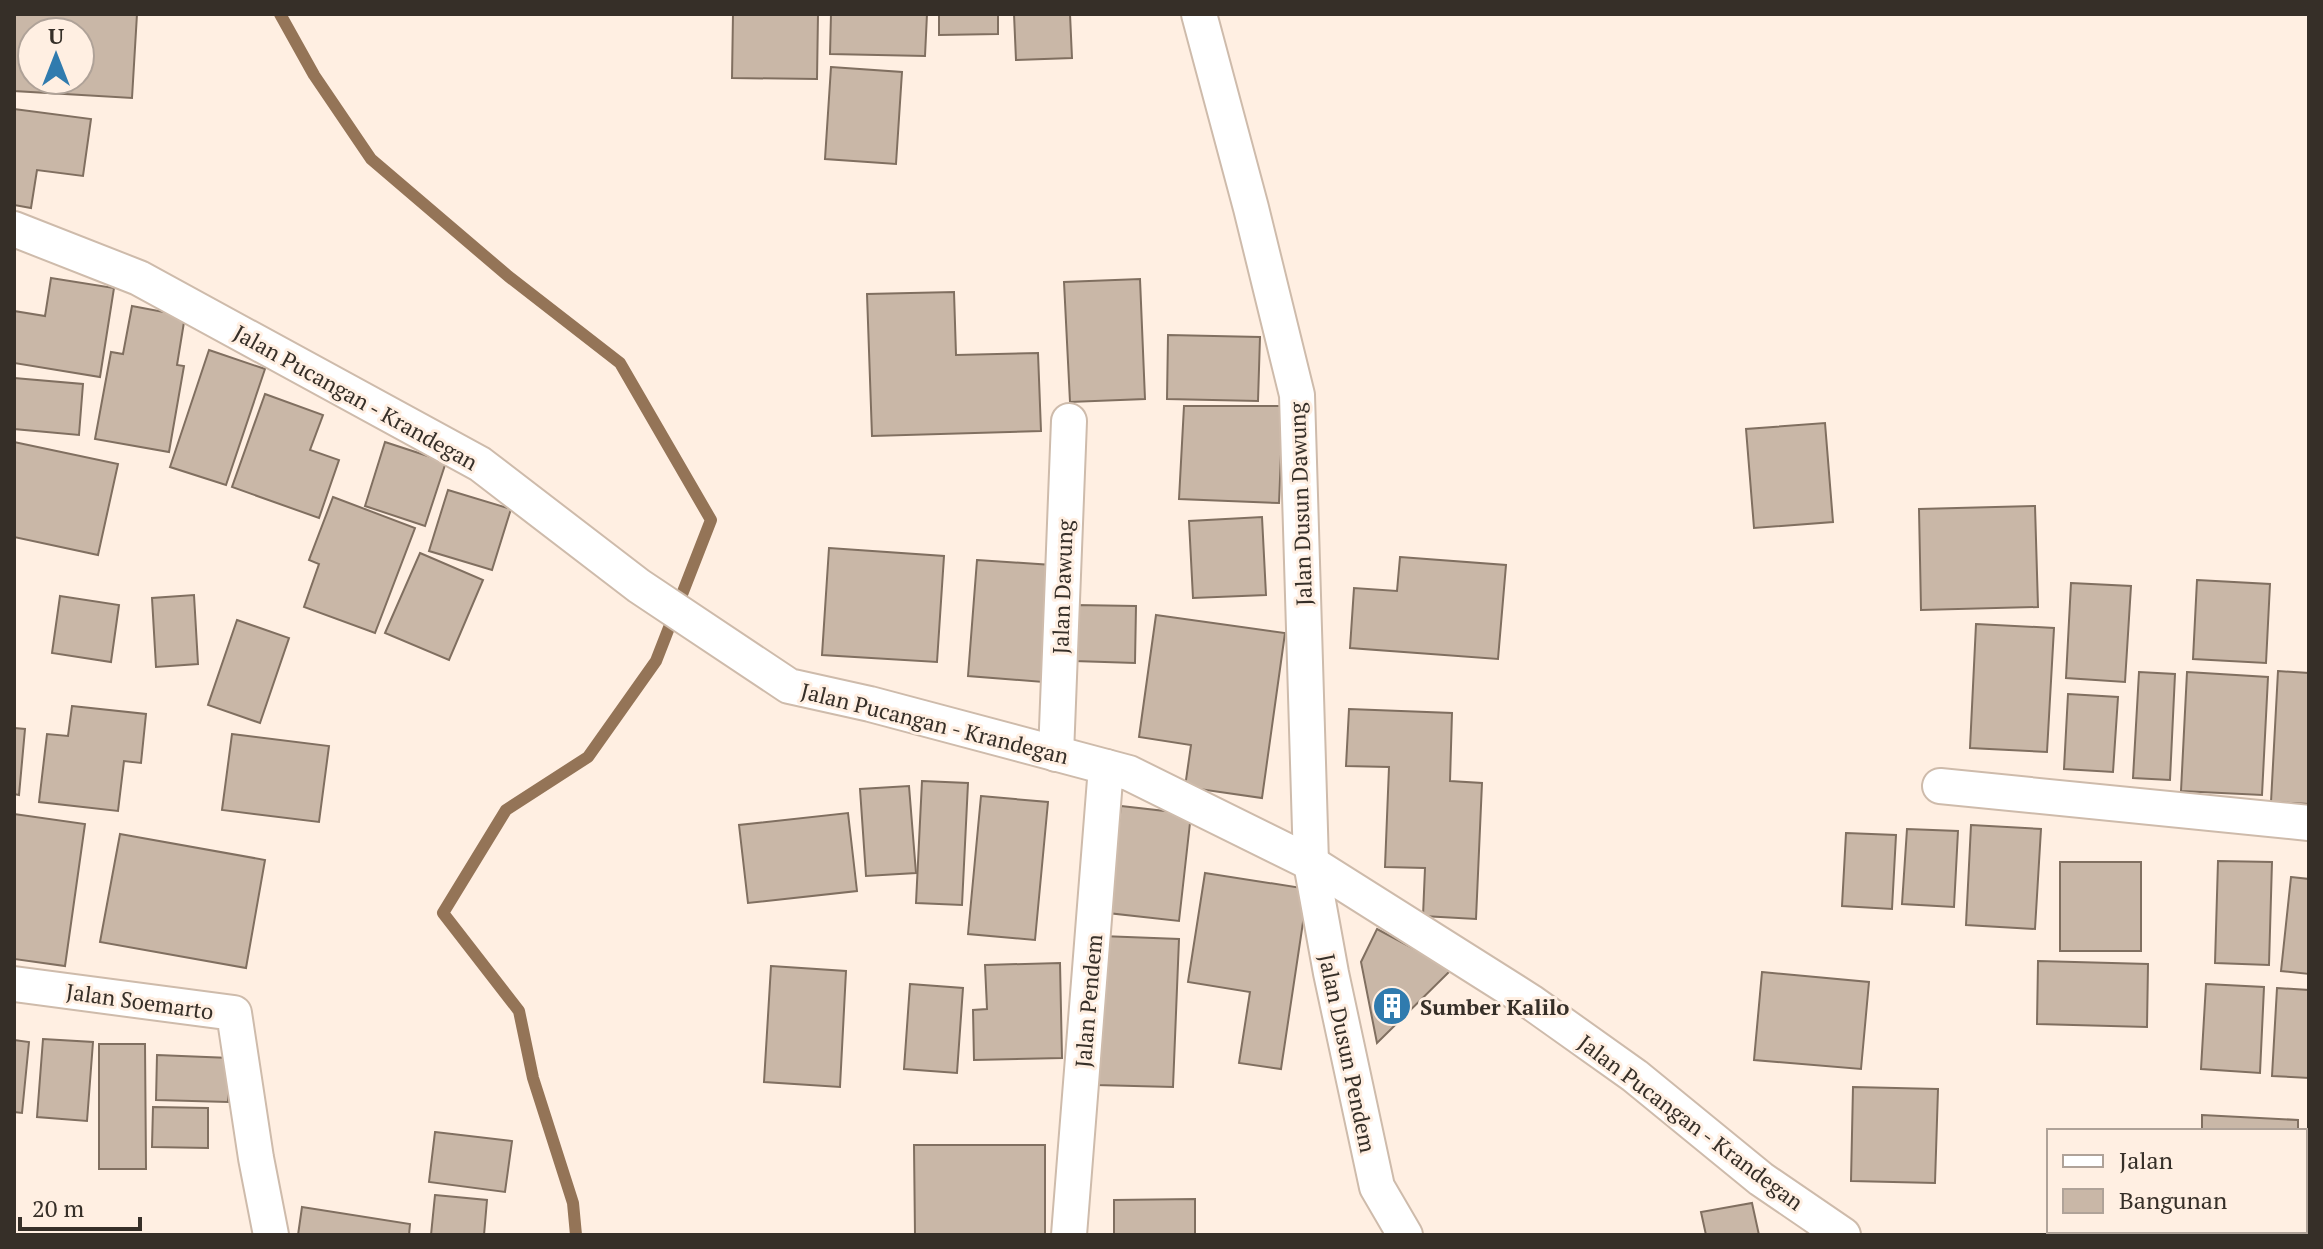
<svg xmlns="http://www.w3.org/2000/svg" width="2323" height="1249" font-family="'PT Serif',serif">
  <style>
    .lines { fill: none; stroke-linecap: round; stroke-linejoin: round }
    .stream { stroke: #947457; stroke-width: 12 }
    .building { fill: #c9b7a7; stroke: #806f60; stroke-width: 2; fill-rule: evenodd }
    .minor-casing { stroke: #cebbab; stroke-width: 38 }
    .minor { stroke: #fff; stroke-width: 34 }
    .labels { text-anchor: middle; dominant-baseline: central; stroke-width: 6; stroke-linejoin: round; paint-order: stroke }
    .street-label { font-size: 22px; fill: #362f28; stroke: #ffefe2 }
    .poi-label { font-size: 22px; font-weight: bold; fill: #362f28; stroke: #ffefe2; text-anchor: start }
  </style>
  <rect width="100%" height="100%" fill="#ffefe2"/>
  <g class="lines">
    <polyline class="stream" points="280,14 314,75 371,159 508,276 620,363 711,520 656,661 588,757 506,810 443,913 519,1011 533,1078 573,1203 576,1235"/>
  </g>
  <g class="building">
    <path d="M14,14h123l-5,84 -118,-7zM32,32h48v48h-48z"/>
    <polygon points="733,14 818,14 817,79 732,78"/>
    <polygon points="831,14 927,14 925,56 830,54"/>
    <polygon points="939,14 998,14 998,34 939,35"/>
    <polygon points="1014,14 1070,14 1072,58 1016,60"/>
    <polygon points="831,67 902,72 896,164 825,159"/>
    <polygon points="14,109 91,119 83,176 37,170 31,208 14,205"/>
    <polygon points="51,278 114,288 100,377 14,363 14,311 45,316"/>
    <polygon points="1140,279 1145,399 1070,402 1064,282"/>
    <polygon points="954,292 956,355 1038,353 1041,431 872,436 867,294"/>
    <polygon points="132,306 185,316 177,365 184,366 169,452 95,439 111,352 123,354"/>
    <polygon points="1168,335 1260,337 1258,401 1167,399"/>
    <polygon points="209,350 265,369 226,485 170,467"/>
    <polygon points="14,378 83,384 79,435 14,429"/>
    <polygon points="265,394 323,415 310,450 339,460 319,518 232,487"/>
    <polygon points="1184,406 1283,406 1279,503 1179,499"/>
    <polygon points="1825,423 1833,522 1754,528 1746,429"/>
    <polygon points="14,442 118,464 98,555 14,537"/>
    <polygon points="385,442 446,462 425,526 365,506"/>
    <polygon points="448,490 511,509 492,570 429,551"/>
    <polygon points="333,497 415,528 375,633 304,607 319,564 309,560"/>
    <polygon points="2035,506 2038,607 1921,610 1919,509"/>
    <polygon points="1262,517 1266,595 1193,598 1189,521"/>
    <polygon points="829,548 944,556 937,662 822,655"/>
    <polygon points="420,553 483,580 449,660 385,633"/>
    <polygon points="1400,557 1506,565 1498,659 1350,648 1354,588 1397,591"/>
    <polygon points="977,560 1052,565 1043,682 968,676"/>
    <polygon points="2197,580 2270,584 2266,663 2193,659"/>
    <polygon points="2071,583 2131,586 2125,682 2066,678"/>
    <polygon points="194,595 198,664 156,667 152,598"/>
    <polygon points="60,596 119,605 111,662 52,653"/>
    <polygon points="1075,605 1136,606 1135,663 1074,661"/>
    <polygon points="1156,615 1285,633 1262,798 1185,787 1191,745 1139,737"/>
    <polygon points="237,620 289,638 260,723 208,705"/>
    <polygon points="1976,624 2054,628 2047,752 1970,748"/>
    <polygon points="2278,671 2309,673 2309,804 2271,802"/>
    <polygon points="2139,672 2175,674 2170,780 2133,778"/>
    <polygon points="2187,672 2268,677 2262,795 2181,791"/>
    <polygon points="2068,694 2118,697 2113,772 2064,769"/>
    <polygon points="72,706 146,714 141,763 124,761 118,811 39,802 47,734 68,736"/>
    <polygon points="1349,709 1452,713 1450,781 1482,783 1476,919 1423,916 1425,868 1385,867 1389,767 1346,766"/>
    <polygon points="14,728 25,729 19,795 14,794"/>
    <polygon points="232,734 329,746 319,822 222,810"/>
    <polygon points="922,781 968,783 962,905 916,903"/>
    <polygon points="909,786 916,873 866,876 860,789"/>
    <polygon points="981,796 1048,802 1035,940 968,934"/>
    <polygon points="1121,806 1191,814 1179,921 1108,913"/>
    <polygon points="848,813 857,891 748,903 739,825"/>
    <polygon points="14,814 85,824 65,966 14,959"/>
    <polygon points="1971,825 2041,829 2035,929 1966,925"/>
    <polygon points="1907,829 1958,831 1954,907 1902,904"/>
    <polygon points="1846,833 1896,835 1892,909 1842,906"/>
    <polygon points="120,834 265,860 246,968 100,942"/>
    <polygon points="2218,861 2272,862 2269,965 2215,963"/>
    <rect x="2060" y="862" width="81" height="89"/>
    <polygon points="1205,873 1308,889 1281,1069 1239,1063 1250,992 1188,982"/>
    <polygon points="2291,877 2309,879 2309,974 2281,971"/>
    <polygon points="1377,929 1452,969 1377,1043 1361,962"/>
    <polygon points="1101,936 1179,939 1173,1087 1095,1085"/>
    <polygon points="2038,961 2148,964 2147,1027 2037,1024"/>
    <polygon points="1060,963 1062,1058 974,1060 973,1010 987,1009 985,965"/>
    <polygon points="771,966 846,971 840,1087 764,1082"/>
    <polygon points="1762,972 1869,982 1861,1069 1754,1060"/>
    <polygon points="910,984 963,988 957,1073 904,1069"/>
    <polygon points="2206,984 2264,987 2260,1073 2201,1069"/>
    <polygon points="2277,988 2309,990 2309,1078 2272,1076"/>
    <polygon points="43,1039 93,1042 87,1121 37,1117"/>
    <polygon points="14,1040 29,1042 22,1113 14,1112"/>
    <polygon points="99,1044 145,1044 146,1169 99,1169"/>
    <polygon points="157,1055 230,1058 228,1102 156,1100"/>
    <polygon points="1853,1087 1938,1089 1935,1183 1851,1181"/>
    <polygon points="153,1107 208,1108 208,1148 152,1147"/>
    <polygon points="2202,1115 2298,1120 2298,1131 2202,1131"/>
    <polygon points="435,1132 512,1141 505,1192 429,1182"/>
    <polygon points="914,1145 1045,1145 1045,1235 915,1235"/>
    <polygon points="2305,1178 2309,1178 2309,1235 2215,1235 2215,1231 2305,1231"/>
    <polygon points="435,1195 487,1200 484,1235 431,1235"/>
    <polygon points="1195,1199 1195,1235 1114,1235 1114,1200"/>
    <polygon points="1752,1203 1759,1235 1706,1235 1701,1212"/>
    <polygon points="302,1207 410,1224 409,1235 298,1235"/>
  </g>
  <g class="lines">
    <g class="minor-casing">
      <g id="minor">
        <polyline points="1199,14 1251,208 1297,395 1311,863 1331,973 1377,1187 1405,1235"/>
        <polyline points="14,229 139,278 480,464 639,586 789,686 870,704 1129,773 1311,863 1531,1002 1635,1076 1761,1179 1843,1235"/>
        <polyline points="1056,754 1069,421"/>
        <polyline points="1940,786 2309,823"/>
        <polyline points="14,984 234,1013 256,1158 271,1235"/>
        <polyline points="1069,1235 1106,767"/>
      </g>
    </g>
    <use href="#minor" class="minor"/>
  </g>
  <defs>
    <g id="building-disc" transform="scale(2)"><circle r="9.5" fill="#307bae" stroke="#ffefe2"/><path d="M-4-6H4V6H1V3H-1V6H-4ZM-2.5-4.3h1.7v1.8h-1.7ZM.8-4.3h1.7v1.8H.8ZM-2.5-1h1.7V.8h-1.7ZM.8-1h1.7V.8H.8Z" fill="#fff"/></g>
  </defs>
  <g fill-rule="evenodd">
    <use href="#building-disc" x="1392" y="1006"/>
  </g>
  <g class="labels">
    <g class="street-label">
      <text transform="translate(356 397) rotate(29)">Jalan Pucangan - Krandegan</text>
      <text transform="translate(1300 504) rotate(-92)">Jalan Dusun Dawung</text>
      <text transform="translate(1062 587) rotate(-88)">Jalan Dawung</text>
      <text transform="translate(935 723) rotate(14)">Jalan Pucangan - Krandegan</text>
      <text transform="translate(140 1001) rotate(8)">Jalan Soemarto</text>
      <text transform="translate(1088 1001) rotate(-85)">Jalan Pendem</text>
      <text transform="translate(1348 1053) rotate(78)">Jalan Dusun Pendem</text>
      <text transform="translate(1691 1122) rotate(37)">Jalan Pucangan - Krandegan</text>
    </g>
    <g class="poi-label">
      <text x="1420" y="1006">Sumber Kalilo</text>
    </g>
  </g>
  <rect width="2323" height="1249" fill="none" stroke="#362f28" stroke-width="32"/>
  <rect x="2047" y="1129" width="260" height="104" fill="#ffefe2" stroke="#afa298" stroke-width="2"/>
  <rect x="2063" y="1155" width="40" height="12" fill="#ffffff" stroke="#afa298" stroke-width="2"/>
  <text x="2119" y="1169" font-size="24" fill="#362f28">Jalan</text>
  <rect x="2063" y="1189" width="40" height="24" fill="#c9b7a7" stroke="#afa298" stroke-width="2"/>
  <text x="2119" y="1209" font-size="24" fill="#362f28">Bangunan</text>
  <g transform="translate(56 56)"><circle r="38" fill="#ffefe2" stroke="#afa298" stroke-width="2"/>
  <path d="M0-6L14 30L0 20L-14 30Z" fill="#307bae"/>
  <text y="-12" font-size="22" font-weight="bold" text-anchor="middle" fill="#362f28">U</text>
  </g>
  <path d="M20 1217v12h120v-12" fill="none" stroke="#362f28" stroke-width="4"/>
  <text x="32" y="1217" font-size="24" fill="#362f28" stroke="#ffefe2" stroke-width="6" paint-order="stroke">20 m</text>
</svg>
